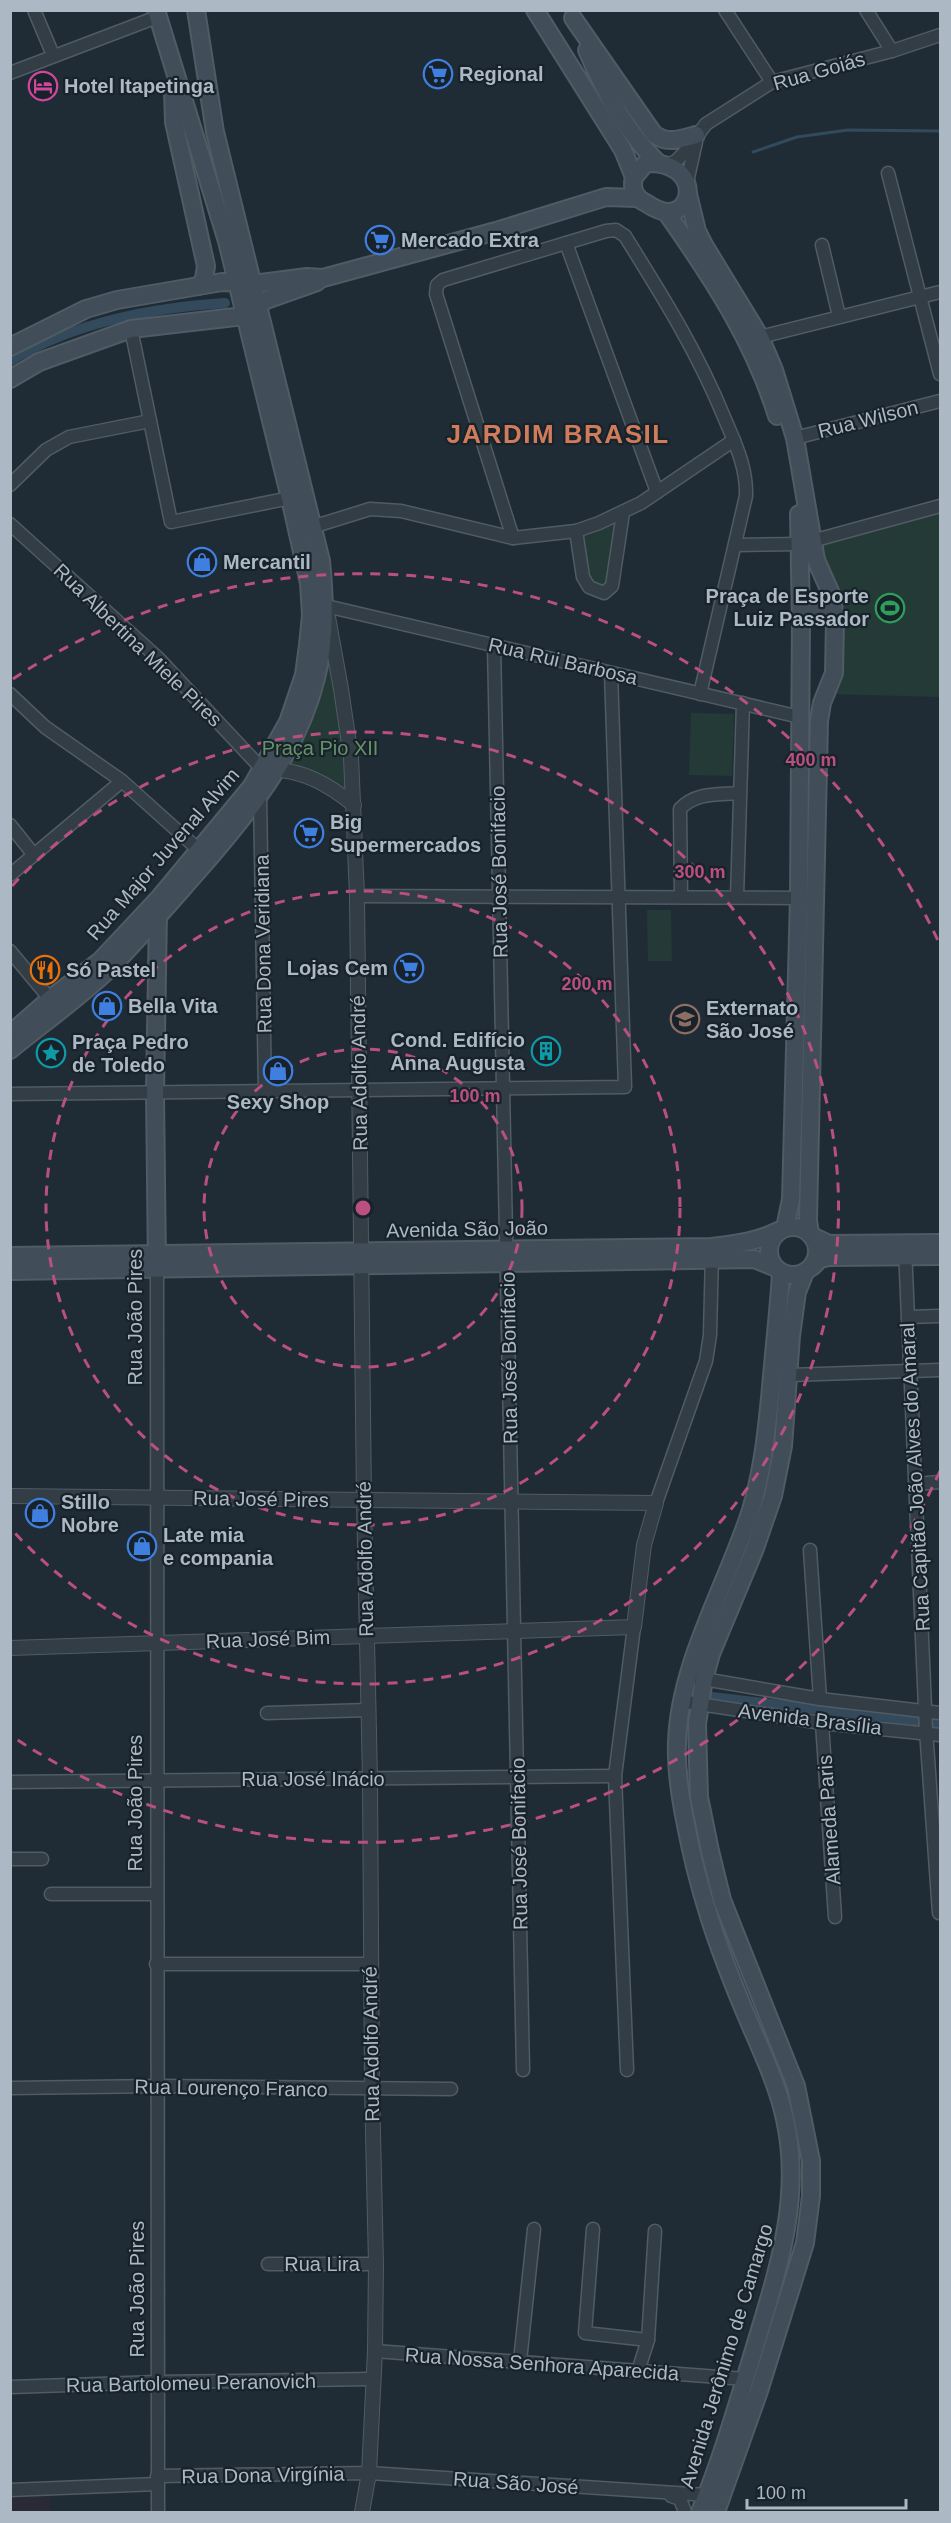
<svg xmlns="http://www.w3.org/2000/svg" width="951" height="2523" font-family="Helvetica,sans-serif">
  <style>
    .medical { fill: #2a2a37 }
    .green { fill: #243a37 }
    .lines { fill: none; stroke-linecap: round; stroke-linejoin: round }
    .stream { stroke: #334a5c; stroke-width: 3 }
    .canal { stroke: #334a5c; stroke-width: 10 }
    .minor-casing { stroke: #505b64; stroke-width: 15 }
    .tertiary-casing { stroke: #505b64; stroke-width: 16 }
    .secondary-casing { stroke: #505b64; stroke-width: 20 }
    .minor { stroke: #333d45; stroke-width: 12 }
    .tertiary { stroke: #333d45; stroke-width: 14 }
    .secondary { stroke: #414d58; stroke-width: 16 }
    .ring { fill: none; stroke: #ba507f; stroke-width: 3; stroke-dasharray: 10 8 }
    .labels { text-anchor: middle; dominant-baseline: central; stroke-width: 4.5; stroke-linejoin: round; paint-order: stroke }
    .street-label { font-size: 20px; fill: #acb8c3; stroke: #18222a }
    .poi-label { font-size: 20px; font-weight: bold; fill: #acb8c3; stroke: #18222a; text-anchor: start }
    .park-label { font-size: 20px; fill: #659269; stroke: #18222a }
    .district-label { font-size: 26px; font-weight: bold; letter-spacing: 1.5px; fill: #d07c5a; stroke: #18222a }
    .centre { fill: #ba507f; stroke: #18222a; stroke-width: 3 }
    .ring-label { font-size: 18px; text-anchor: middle; font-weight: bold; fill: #ba507f; stroke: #18222a; stroke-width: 4.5; stroke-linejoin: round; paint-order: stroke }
  </style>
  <rect width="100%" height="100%" fill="#1f2c35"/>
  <polygon class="medical" points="51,2496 51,2512 11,2512 11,2498"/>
  <g class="green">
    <polygon points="940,511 940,697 831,694 840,674 816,544"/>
    <polygon points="622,516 610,585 604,588 590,585 579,532"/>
    <polygon points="326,618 351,801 280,768"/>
    <polygon points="691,713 734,714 732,776 689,775"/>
    <polygon points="647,910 671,910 672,961 648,961"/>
  </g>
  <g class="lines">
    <polyline class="stream" points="753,152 797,137 848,130 940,131"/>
    <g class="canal">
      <path d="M10,361c65,-39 141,-53 215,-58"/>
      <polyline points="712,1697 940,1723"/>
    </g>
    <g class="minor-casing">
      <g id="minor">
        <polyline points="34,10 53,55"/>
        <polyline points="725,10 772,82"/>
        <polyline points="866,10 892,51"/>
        <polyline points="10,73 157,17"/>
        <polyline points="667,165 676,161 684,153 706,124 772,82 892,51 940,35"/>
        <polyline points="888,173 940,374"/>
        <polyline points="687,182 696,142"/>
        <polyline points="566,243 657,492"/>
        <polyline points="822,245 839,316"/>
        <polyline points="131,329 171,522 290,498"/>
        <polyline points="760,337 940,292"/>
        <polyline points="795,438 940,401"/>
        <polyline points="10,485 46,450 69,437 150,421"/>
        <polyline points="10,524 158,658 262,769"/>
        <polyline points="312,527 370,509 401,511 513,538 576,531 599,523 641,503 734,440"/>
        <polyline points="576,531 583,577 589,587 604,593 612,586 623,513"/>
        <path d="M513,538l-77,-244 1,-9 6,-5 163,-49 10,-1 9,6c38,61 72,115 99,181 11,26 23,50 22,79l-46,198"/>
        <polyline points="812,541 940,506"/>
        <polyline points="735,545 801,544"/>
        <polyline points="326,606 800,717"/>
        <polyline points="494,645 523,2070"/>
        <polyline points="10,694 45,727 122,781 200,851 207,853"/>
        <polyline points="260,797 265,1092"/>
        <polyline points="10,825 34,855"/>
        <polyline points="10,875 122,781"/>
        <polyline points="357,896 799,898"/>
        <path d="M681,897l-1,-88c16,-17 37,-14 59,-16"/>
        <polyline points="737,897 743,703"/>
        <polyline points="10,951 50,999 55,1001"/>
        <polyline points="10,1094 625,1087 611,673"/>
        <polyline points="905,1249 926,1730 939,1913"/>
        <polyline points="157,1271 158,2512"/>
        <polyline points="908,1317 940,1316"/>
        <polyline points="789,1375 940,1370"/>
        <polyline points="915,1484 940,1482"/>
        <polyline points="656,1503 706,1361 710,1335 712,1253"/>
        <polyline points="810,1550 820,1699"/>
        <polyline points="698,1678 820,1699 940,1713"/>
        <polyline points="680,1701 822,1723 940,1735"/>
        <polyline points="267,1713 368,1710"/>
        <polyline points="822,1723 835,1917"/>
        <polyline points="10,1782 615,1776"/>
        <polyline points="10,1859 42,1859"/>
        <polyline points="51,1894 156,1894"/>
        <polyline points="156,1964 370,1964"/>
        <polyline points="627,2070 615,1776 634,1627"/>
        <polyline points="10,2088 159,2086 451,2089"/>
        <polyline points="593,2229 585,2333 648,2340"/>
        <polyline points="268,2264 376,2264"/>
        <polyline points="375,2351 745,2379"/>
        <polyline points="520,2361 534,2229"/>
        <polyline points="638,2371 648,2340 655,2231"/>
        <polyline points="10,2387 158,2382 372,2379"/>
        <polyline points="157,2476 369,2473 707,2495"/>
        <polyline points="10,2490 157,2484"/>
        <polyline points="671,2496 680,2499 685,2512"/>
      </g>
    </g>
    <g class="tertiary-casing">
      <g id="tertiary">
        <polyline points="328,617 341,689 351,757 357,896 364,1500 370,1779 372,2089 376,2264 375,2351 369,2473 362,2512"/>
        <path d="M269,769c34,1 59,15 85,36"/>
        <polyline points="10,1496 656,1503 644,1545 634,1627 10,1648"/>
      </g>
    </g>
    <g class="secondary-casing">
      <g id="secondary">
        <polyline points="535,10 623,150 634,177"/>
        <path d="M573,18l80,115c13,12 28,6 43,2"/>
        <path d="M587,50c17,41 39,82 71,113"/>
        <polyline points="173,91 174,122 206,266 204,279 199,286"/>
        <path d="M646,163c53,-2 50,49 22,49 -7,0 -16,-5 -22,-9 -11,-5 -15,-14 -12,-26z"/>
        <polyline points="688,194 697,231 704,245 760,337 774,370 795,438 816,560 832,596 835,621 834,673 822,703 819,721 808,1220 810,1234"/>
        <path d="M666,212c45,64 88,129 111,204"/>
        <polyline points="10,347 86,309 117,300 222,282 261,283 307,277 323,278 496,231 606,197 637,198"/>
        <polyline points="10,379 39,362 131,329 244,316 266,300 317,282"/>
        <polyline points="801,622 808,615 818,611 829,615 835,621"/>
        <polyline points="10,1034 50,999 100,961 160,897 252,786 288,722 304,675 308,645 311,615 309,583 290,498 227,241 156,10"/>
        <path d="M10,1050c32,-26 66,-50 96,-78 32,-32 62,-67 92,-101 49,-56 100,-118 118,-193 10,-40 9,-77 5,-117l-106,-429 -19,-122"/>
        <circle cx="793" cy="1251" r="24"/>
        <polyline points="785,1228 791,1199 799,898 801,622 799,514"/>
        <polyline points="812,1236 829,1244 940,1243"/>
        <path d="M10,1256l702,-9c24,-3 44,-5 66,-16"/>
        <polyline points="157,1267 155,1093 158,912"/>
        <polyline points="812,1267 820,1259 829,1257 940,1256"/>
        <polyline points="10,1271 754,1259 774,1267"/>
        <path d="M700,2512c21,-51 37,-106 53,-159 23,-77 50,-153 32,-234 -8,-37 -26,-73 -41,-109 -27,-65 -46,-120 -59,-190 -5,-25 -9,-52 -8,-77 2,-79 50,-158 74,-233 13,-44 17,-89 21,-134 3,-34 7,-69 9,-103"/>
        <polyline points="716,2512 759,2391 805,2243 811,2196 811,2161 796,2086 722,1900 710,1851 699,1797 697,1724 704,1679 711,1654 754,1551 773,1496 783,1446 791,1336 797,1292 805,1272"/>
      </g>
    </g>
    <use href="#minor" class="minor"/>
    <use href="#tertiary" class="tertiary"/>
    <use href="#secondary" class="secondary"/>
  </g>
  <g class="ring">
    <circle cx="363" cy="1208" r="159"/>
    <circle cx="363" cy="1208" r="317"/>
    <path d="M12 886A476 476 0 1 1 12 1530"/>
    <path d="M940 1471A634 634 0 0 1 13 1737M13 679A634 634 0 0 1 940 945"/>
  </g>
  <defs>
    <g id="supermarket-ring" transform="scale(1.5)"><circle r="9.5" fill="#18222a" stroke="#3f7fe0" stroke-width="1.5"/><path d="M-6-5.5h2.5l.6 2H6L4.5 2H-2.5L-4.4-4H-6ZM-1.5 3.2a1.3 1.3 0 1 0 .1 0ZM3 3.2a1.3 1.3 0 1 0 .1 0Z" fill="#3f7fe0"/></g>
    <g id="hotel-ring" transform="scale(1.5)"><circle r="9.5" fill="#18222a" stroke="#d1479c" stroke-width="1.5"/><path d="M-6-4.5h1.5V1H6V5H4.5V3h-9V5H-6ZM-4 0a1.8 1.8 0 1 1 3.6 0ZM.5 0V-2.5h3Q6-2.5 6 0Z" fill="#d1479c"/></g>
    <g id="shop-ring" transform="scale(1.5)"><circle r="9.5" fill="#18222a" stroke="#3f7fe0" stroke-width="1.5"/><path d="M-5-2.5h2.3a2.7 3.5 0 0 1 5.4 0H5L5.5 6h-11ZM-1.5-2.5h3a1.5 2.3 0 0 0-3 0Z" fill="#3f7fe0"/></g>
    <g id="stadium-ring" transform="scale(1.5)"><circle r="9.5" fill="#18222a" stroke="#2e9e5b" stroke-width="1.5"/><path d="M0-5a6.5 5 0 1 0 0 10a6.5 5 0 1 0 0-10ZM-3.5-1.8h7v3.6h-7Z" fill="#2e9e5b"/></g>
    <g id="restaurant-ring" transform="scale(1.5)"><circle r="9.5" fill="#18222a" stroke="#e8710a" stroke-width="1.5"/><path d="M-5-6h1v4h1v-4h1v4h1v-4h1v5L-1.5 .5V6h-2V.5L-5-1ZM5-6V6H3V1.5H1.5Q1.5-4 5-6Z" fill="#e8710a"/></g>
    <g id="school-ring" transform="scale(1.5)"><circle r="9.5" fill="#18222a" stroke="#8d6e63" stroke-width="1.5"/><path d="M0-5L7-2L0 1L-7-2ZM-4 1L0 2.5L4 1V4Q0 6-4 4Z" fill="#8d6e63"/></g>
    <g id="building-ring" transform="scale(1.5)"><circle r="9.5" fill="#18222a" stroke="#0f9aa8" stroke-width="1.5"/><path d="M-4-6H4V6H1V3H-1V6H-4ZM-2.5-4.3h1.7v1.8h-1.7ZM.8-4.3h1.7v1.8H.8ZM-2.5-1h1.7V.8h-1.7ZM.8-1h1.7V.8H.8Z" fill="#0f9aa8"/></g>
    <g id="sight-ring" transform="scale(1.5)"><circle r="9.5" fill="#18222a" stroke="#0f9aa8" stroke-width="1.5"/><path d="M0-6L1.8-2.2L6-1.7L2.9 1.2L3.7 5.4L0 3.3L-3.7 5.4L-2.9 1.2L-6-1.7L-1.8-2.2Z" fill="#0f9aa8"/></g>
  </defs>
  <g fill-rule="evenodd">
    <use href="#supermarket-ring" x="438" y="74"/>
    <use href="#hotel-ring" x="43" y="86"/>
    <use href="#supermarket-ring" x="380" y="240"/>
    <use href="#shop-ring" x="202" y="562"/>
    <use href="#stadium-ring" x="890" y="608"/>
    <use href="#supermarket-ring" x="309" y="833"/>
    <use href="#supermarket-ring" x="409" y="968"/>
    <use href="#restaurant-ring" x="45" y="970"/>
    <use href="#shop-ring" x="107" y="1006"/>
    <use href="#school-ring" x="685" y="1019"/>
    <use href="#building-ring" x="546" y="1051"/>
    <use href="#sight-ring" x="51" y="1053"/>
    <use href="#shop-ring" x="278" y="1071"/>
    <use href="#shop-ring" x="40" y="1513"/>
    <use href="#shop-ring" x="142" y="1546"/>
  </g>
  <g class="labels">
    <g class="street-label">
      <text transform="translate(819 71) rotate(-16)">Rua Goiás</text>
      <text transform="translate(868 419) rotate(-14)">Rua Wilson</text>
      <text transform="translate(138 645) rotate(44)">Rua Albertina Miele Pires</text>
      <text transform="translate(563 661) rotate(13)">Rua Rui Barbosa</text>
      <text transform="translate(163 854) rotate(-49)">Rua Major Juvenal Alvim</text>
      <text transform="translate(499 872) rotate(-91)">Rua José Bonifacio</text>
      <text transform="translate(263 944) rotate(-91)">Rua Dona Veridiana</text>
      <text transform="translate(359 1073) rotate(-91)">Rua Adolfo André</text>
      <text transform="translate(467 1229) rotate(-1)">Avenida São João</text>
      <text transform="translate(135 1317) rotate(-90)">Rua João Pires</text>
      <text transform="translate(509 1358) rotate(-91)">Rua José Bonifacio</text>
      <text transform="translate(915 1477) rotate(-93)">Rua Capitão João Alves do Amaral</text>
      <text transform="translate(261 1499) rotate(1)">Rua José Pires</text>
      <text transform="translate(365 1559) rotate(-91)">Rua Adolfo André</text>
      <text transform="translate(268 1639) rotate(-2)">Rua José Bim</text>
      <text transform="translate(810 1719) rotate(7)">Avenida Brasília</text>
      <text x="313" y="1779">Rua José Inácio</text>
      <text transform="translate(135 1803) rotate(-90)">Rua João Pires</text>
      <text transform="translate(829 1820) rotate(-94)">Alameda Paris</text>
      <text transform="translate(519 1844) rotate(-91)">Rua José Bonifacio</text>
      <text transform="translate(371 2044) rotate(-91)">Rua Adolfo André</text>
      <text transform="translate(231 2088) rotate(1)">Rua Lourenço Franco</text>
      <text x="322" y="2264">Rua Lira</text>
      <text transform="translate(137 2289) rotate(-90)">Rua João Pires</text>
      <text transform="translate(726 2356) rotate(-73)">Avenida Jerônimo de Camargo</text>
      <text transform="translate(542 2364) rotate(4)">Rua Nossa Senhora Aparecida</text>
      <text transform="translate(191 2383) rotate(-1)">Rua Bartolomeu Peranovich</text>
      <text transform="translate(263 2475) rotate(-1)">Rua Dona Virgínia</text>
      <text transform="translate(516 2483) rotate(4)">Rua São José</text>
    </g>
    <g class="poi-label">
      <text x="459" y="74">Regional</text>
      <text x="64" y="86">Hotel Itapetinga</text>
      <text x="401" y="240">Mercado Extra</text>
      <text x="223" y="562">Mercantil</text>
      <text x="869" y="596" text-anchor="end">Praça de Esporte<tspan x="869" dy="23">Luiz Passador</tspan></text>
      <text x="330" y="822">Big<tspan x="330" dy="23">Supermercados</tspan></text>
      <text x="388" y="968" text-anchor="end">Lojas Cem</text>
      <text x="66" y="970">Só Pastel</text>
      <text x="128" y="1006">Bella Vita</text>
      <text x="706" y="1008">Externato<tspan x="706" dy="23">São José</tspan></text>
      <text x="525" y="1040" text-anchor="end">Cond. Edifício<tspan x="525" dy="23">Anna Augusta</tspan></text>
      <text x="72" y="1042">Praça Pedro<tspan x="72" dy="23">de Toledo</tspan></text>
      <text x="278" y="1102" text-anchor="middle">Sexy Shop</text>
      <text x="61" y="1502">Stillo<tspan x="61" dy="23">Nobre</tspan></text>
      <text x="163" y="1535">Late mia<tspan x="163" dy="23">e compania</tspan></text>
    </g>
    <g class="park-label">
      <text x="320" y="748">Praça Pio XII</text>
    </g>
    <g class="district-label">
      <text x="558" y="434">JARDIM BRASIL</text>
    </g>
  </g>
  <circle cx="363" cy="1208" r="9" class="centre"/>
  <g class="ring-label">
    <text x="811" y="766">400 m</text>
    <text x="700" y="878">300 m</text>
    <text x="587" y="990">200 m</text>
    <text x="475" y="1102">100 m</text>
  </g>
  <rect width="951" height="2523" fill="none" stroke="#acb8c3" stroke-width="24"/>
  <path d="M747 2499v9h159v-9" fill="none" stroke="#acb8c3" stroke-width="3"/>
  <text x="756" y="2499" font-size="18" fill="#acb8c3" stroke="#18222a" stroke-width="4.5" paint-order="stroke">100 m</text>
</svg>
